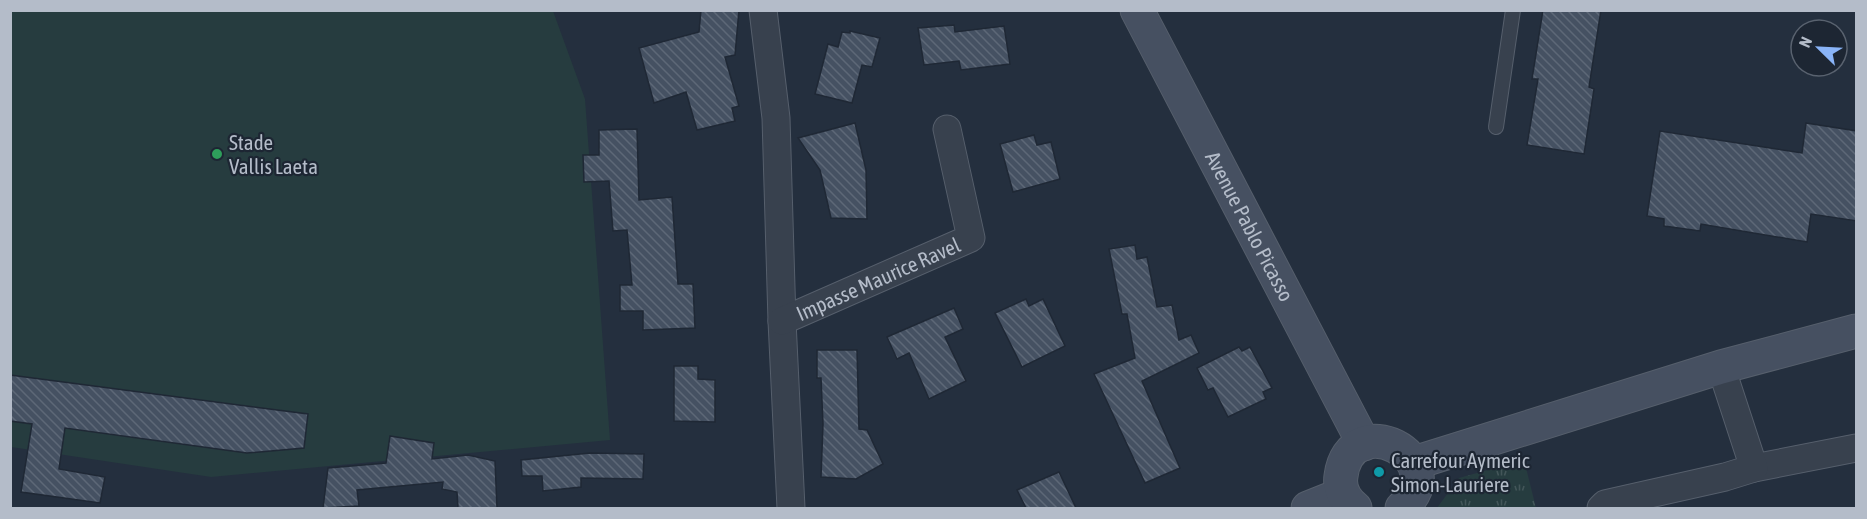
<svg xmlns="http://www.w3.org/2000/svg" width="1867" height="519" font-family="'Asap Condensed',sans-serif">
  <style>
    .grass { fill: url(#grass-tufts) }
    .pitch { fill: #263c3f }
    .building { fill: url(#building-back-hatch); stroke: #1f2835; stroke-width: 1.5 }
    .lines { fill: none; stroke-linecap: round; stroke-linejoin: round }
    .lane-casing { stroke: #565f6c; stroke-width: 16 }
    .street-casing { stroke: #565f6c; stroke-width: 29 }
    .secondary-casing { stroke: #565f6c; stroke-width: 35 }
    .lane { stroke: #38414e; stroke-width: 14 }
    .street { stroke: #38414e; stroke-width: 27 }
    .secondary { stroke: #465061; stroke-width: 33 }
    .leisure-dot { fill: #2e9e5b; stroke: #1d2633; stroke-width: 2 }
    .culture-dot { fill: #0f9aa8; stroke: #1d2633; stroke-width: 2 }
    .labels { text-anchor: middle; dominant-baseline: central; stroke-width: 4.5; stroke-linejoin: round; paint-order: stroke }
    .poi-label { font-size: 21px; fill: #b4bcc9; stroke: #1d2633; text-anchor: start }
    .street-label { font-size: 21px; fill: #b4bcc9; stroke: #1d2633 }
  </style>
  <defs>
    <pattern id="grass-tufts" width="24" height="20" patternUnits="userSpaceOnUse" patternTransform="scale(1.5)"><rect width="24" height="20" fill="#263c3f"/><path d="M3 7l-1-3M5 7V3M7 7l1-3M15 17l-1-3M17 17v-4M19 17l1-3" fill="none" stroke="#435659"/></pattern>
    <pattern id="building-back-hatch" width="6" height="6" patternUnits="userSpaceOnUse" patternTransform="scale(1.5)"><rect width="6" height="6" fill="#455162"/><path d="M-1 5l2 2M0 0l6 6M5-1l2 2" fill="none" stroke="#5d6877"/></pattern>
  </defs>
  <rect width="100%" height="100%" fill="#242f3e"/>
  <polygon class="grass" points="1524,460 1536,508 1437,508 1459,478"/>
  <polygon class="pitch" points="10,11 553,11 585,99 610,440 211,477 11,447"/>
  <g class="building">
    <polygon points="701,10 739,10 735,55 725,57 739,106 732,108 735,121 697,130 686,92 654,103 639,48 699,32"/>
    <polygon points="1543,10 1601,10 1589,87 1594,89 1584,154 1527,145 1538,79 1532,79"/>
    <polygon points="954,25 955,32 1004,26 1010,64 961,70 959,61 924,65 918,28"/>
    <polygon points="850,31 880,38 872,67 862,65 852,103 815,94 828,44 838,47 842,32 850,33"/>
    <polygon points="855,123 866,170 867,219 831,218 820,170 798,138"/>
    <polygon points="1806,123 1857,131 1857,221 1811,214 1807,242 1701,224 1700,231 1664,226 1664,219 1647,216 1660,131 1802,153"/>
    <polygon points="637,129 639,200 672,197 678,284 693,284 695,328 643,330 643,311 620,311 620,285 632,285 627,230 613,231 609,181 584,182 583,155 599,155 599,130"/>
    <polygon points="1034,135 1037,145 1051,142 1060,179 1013,192 1000,144"/>
    <polygon points="1135,245 1137,259 1147,257 1157,307 1172,305 1179,340 1191,335 1199,353 1142,381 1180,468 1145,483 1094,374 1135,358 1127,314 1122,314 1109,249"/>
    <polygon points="1026,299 1029,306 1043,299 1065,346 1022,367 995,313"/>
    <polygon points="954,308 963,329 945,337 966,381 929,399 909,353 897,359 887,337"/>
    <polygon points="1239,347 1242,351 1250,347 1272,388 1263,392 1266,399 1228,417 1213,388 1208,390 1197,368"/>
    <polygon points="817,350 857,350 859,429 867,430 883,464 856,479 821,477 823,424 821,378 817,378"/>
    <polygon points="674,366 698,366 698,379 715,380 715,422 674,421"/>
    <polygon points="10,375 308,414 304,448 247,453 65,428 59,469 105,477 100,503 21,492 32,424 10,421"/>
    <polygon points="390,436 434,443 432,459 468,455 495,461 497,508 458,508 457,492 442,489 443,482 357,490 359,506 323,508 328,468 386,463"/>
    <polygon points="590,453 644,454 643,479 581,478 581,487 543,491 542,476 522,476 521,460"/>
    <polygon points="1059,472 1076,508 1026,508 1017,490"/>
  </g>
  <g class="lines">
    <g class="lane-casing">
      <polyline id="lane" points="1496,127 1513,10"/>
    </g>
    <g class="street-casing">
      <g id="street">
        <polyline points="763,10 776,118 782,321 791,508"/>
        <path id="s1" d="M782,321l189,-83 -24,-109"/>
        <polyline points="1754,468 1856,448"/>
        <polyline points="1601,508 1605,504 1725,477 1754,468 1721,367"/>
      </g>
    </g>
    <g class="secondary-casing">
      <g id="secondary">
        <path id="s2" d="M1137,10l227,434"/>
        <polyline points="1414,463 1721,367 1856,331"/>
        <polyline points="1308,508 1343,494"/>
        <path d="M1355,508c-10,-8 -16,-20 -14,-32 9,-71 115,-19 61,32"/>
      </g>
    </g>
    <use href="#lane" class="lane"/>
    <use href="#street" class="street"/>
    <use href="#secondary" class="secondary"/>
  </g>
  <circle class="leisure-dot" cx="217" cy="154" r="6"/>
  <circle class="culture-dot" cx="1379" cy="472" r="6"/>
  <g class="labels">
    <g class="poi-label">
      <text x="229" y="142">Stade<tspan x="229" dy="24">Vallis Laeta</tspan></text>
      <text x="1391" y="460">Carrefour Aymeric<tspan x="1391" dy="24">Simon-Lauriere</tspan></text>
    </g>
    <g class="street-label">
      <text stroke="none"><textPath href="#s2" startOffset="244">Avenue Pablo Picasso</textPath></text>
      <text stroke="none"><textPath href="#s1" startOffset="105">Impasse Maurice Ravel</textPath></text>
    </g>
  </g>
  <rect width="1867" height="519" fill="none" stroke="#b4bcc9" stroke-width="24"/>
  <g transform="translate(1819 48) rotate(294)"><circle r="28" fill="#1d2633" stroke="#59626f" stroke-width="1.5"/>
  <path d="M0-4.5L10 22L0 15L-10 22Z" fill="#8ab4f8"/>
  <text y="-9" font-size="16" font-weight="bold" text-anchor="middle" fill="#b4bcc9">N</text>
  </g>
</svg>
